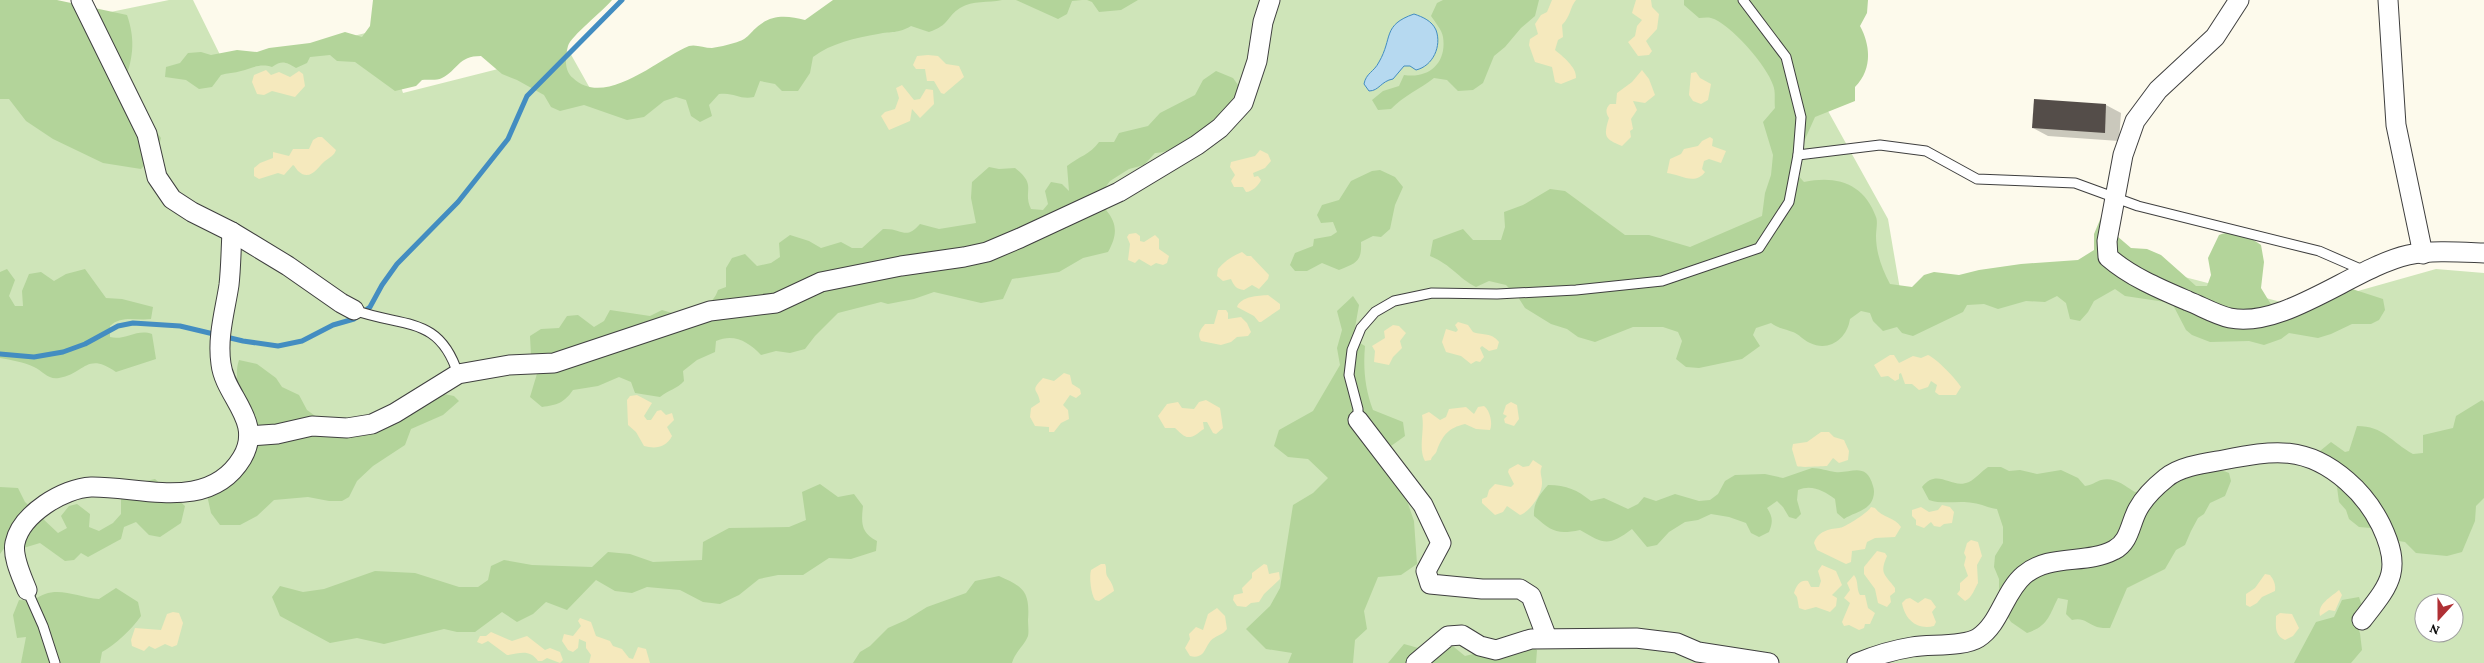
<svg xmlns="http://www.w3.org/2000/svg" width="2484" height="663" font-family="'Crimson Pro',serif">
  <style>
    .green { fill: #cfe5b9; fill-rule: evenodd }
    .forest { fill: #b3d49a }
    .sand { fill: #f5e9bd }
    .water { fill: #b6d9f0; stroke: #438dc1 }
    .shadow { fill: #0003 }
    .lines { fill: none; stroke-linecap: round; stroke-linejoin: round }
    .stream { stroke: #438dc1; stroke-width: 5 }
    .building { fill: #544d49 }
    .lane-casing { stroke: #3f3f3f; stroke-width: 11 }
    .street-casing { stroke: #3f3f3f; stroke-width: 21 }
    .lane { stroke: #fff; stroke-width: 9 }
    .street { stroke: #fff; stroke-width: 19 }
  </style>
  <rect width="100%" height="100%" fill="#fdfaec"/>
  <path class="green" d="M0,0l96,15 73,-15h24l33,67 156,-38 21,64 166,-42 32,57 332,-108h873l17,102 65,117 15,88 235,-42 163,42 135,-38 48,4v390h-2484zM2424,603h30v30h-30z"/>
  <g class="forest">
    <path d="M0,0h57l70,15c9,26 6,45 -4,70l38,53 -4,14 -16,17 -38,-6 -50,-24 -27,-18 -17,-22h-9z"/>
    <path d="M373,0h239c-9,11 -41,36 -44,46 -3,11 -4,25 5,32 32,31 86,-20 116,-32 7,-2 15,2 23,2 7,-1 15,-3 22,-5 16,-4 15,-11 27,-19 13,-10 29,-8 44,-4l28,-20h169c-14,3 -29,0 -42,8 -14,9 -10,17 -31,24l-18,-6c-14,8 -19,5 -33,8 -22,4 -47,9 -65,23l-3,16 -12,18h-16l-7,-7 -15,-3 -6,16c-15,3 -19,-5 -35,-3l-10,11 3,11 -12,6 -9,-6 -5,-16 -10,-3 -12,4 -20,16 -17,3 -43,-15 -24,6 -9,-4 -7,-12 -27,-15 -15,-6 -21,-18c-23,0 -23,14 -39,22 -6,3 -14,1 -20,2l-6,6 -21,5 -40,-29 -18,-1 -7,-6 -20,2 -3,6 -11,5c-10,-6 -14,-8 -24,-1 -12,-4 -20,1 -31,4 -6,2 -14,2 -20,4l-9,12 -13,2 -13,-9 -21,-3 1,-10 14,-4 8,-10 13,-1 10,3 26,-5 20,2 12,-4 41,-5 35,-11 17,5 8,-11z"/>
    <polygon points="1016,0 1082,0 1072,1 1067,14 1058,19"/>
    <polygon points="1087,0 1138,0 1121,10 1099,12 1092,2"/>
    <path d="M1443,0h96l-4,16 -14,12 -16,19 -11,9 -11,27 -10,7 -15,1 -11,-11 -13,-2c-14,11 -31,18 -43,31l-13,1 -6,-10 11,-9 16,-5 5,-11c25,4 43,-12 39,-38 -1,-7 -8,-15 -12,-21l6,-13z"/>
    <path d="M1684,0h184l-1,13 -7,13c11,20 12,44 -5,61v14l-40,16 -17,38 -3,17 9,10c32,-7 60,1 72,35 2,5 0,13 0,19 0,17 6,33 14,48l22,3 12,-12 10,-3 25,3 20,-5 42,-6 57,-4 16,-10v-16l8,-19 16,1 -1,20 14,12 16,1 14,6 35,31h11l4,-11 -3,-17 11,-23c18,-6 27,0 42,10l3,17 -3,26 11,18 74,-19 37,12 2,11 -6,10 -8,4h-19l-21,10 -13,4 -29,-5 -8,6 -17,6 -15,-4 -39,1 -18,-7 -6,-5 -14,-27 -47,-7 -10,-7 -21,12 -6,11 -8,9 -10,-2 -4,-16 -9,-7 -12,6 -19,-1 -28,8 -14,-5 -17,1 -4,7 -50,24 -11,-3 -5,-6 -14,4 -10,-10 -3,-8 -9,-2 -11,8c-3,20 -21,33 -40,24 -7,-3 -11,-9 -17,-11 -10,-4 -13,-3 -22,-9l-15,5 -3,7 7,11 -18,13 -43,9 -13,-1 -10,-8 6,-18 -4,-9 -15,-5h-30l-38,15 -17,-5 -11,-8 -16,-5 -26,-16 -7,-11 -12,-12 -17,-4 -13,6c-18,-9 -24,-22 -46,-31l3,-16 30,-11 10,11h28l4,-13 -1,-15 19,-7 27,-16 15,2 60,44h24l41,12 72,-31 3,-23 6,-18 2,-20 -10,-33 12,-14c-1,-7 1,-16 -2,-23 -6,-19 -43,-62 -62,-67 -4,-1 -8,0 -12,0l-15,-13z"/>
    <path d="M1216,71l17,7 8,11c-18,24 -55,63 -86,64l-11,12 -15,4 -19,12 -8,11 6,9 -2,9c12,14 11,26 2,42l-25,6 -24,14 -47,7 -9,20 -22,4 -47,-11 -20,7 -26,5 -7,-2 -43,11 -23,23 -10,13 -15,4 -14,-2 -15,4c-12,-13 -27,-22 -45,-14l-1,11 -18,8 -14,11 1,10c-7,8 -16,9 -24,16l-25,-4 -4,-11 -12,-5 -21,9 -25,4c-9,13 -16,15 -31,17l-12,-10 9,-30 -8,-11 -1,-20 11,-7 18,-1 8,-12 11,-1 16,12 10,-6 6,-11 40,6 12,-6 20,6c15,-6 31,-10 36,-26l8,-3v-19l6,-10 13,-4 12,12 14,-3 9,-6 -1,-14 11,-8 19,6 12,7 20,-6 11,6h10l21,-19c20,-1 22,12 37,-5l19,5 37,-6 -5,-25 1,-16 17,-15 10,2 16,-1c23,18 7,22 16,41l12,1 5,-6 -3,-13 6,-9 11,2 7,7 -2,-25c11,-9 24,-12 32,-24h15l5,-9 29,-7 12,-13 35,-18 8,-15z"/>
    <path d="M1380,170l15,7 8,10 -8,18 -5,24 -9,8 -8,-1 -12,6c1,20 -5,21 -22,28l-17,-7 -15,8h-12l-5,-6 5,-12 18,-7 1,-7 17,-3 6,-4 -4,-10 -12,1 -4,-8 5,-10 17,-5 12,-19 21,-10z"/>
    <path d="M7,269l8,11 -6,16 6,10h8l-1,-15 7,-17 12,-2 13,9 12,-7 19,-5 21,29 16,1 31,8 -2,12c-15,2 -29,-4 -41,7v11c15,4 27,-9 42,-3l4,25 -40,13c-30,-21 -31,2 -57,6 -11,2 -16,-7 -25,-11 -10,-5 -23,-7 -34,-9v-86z"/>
    <path d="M1353,296l6,9 -6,34 12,7c-2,22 0,43 8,64l30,12 2,14 -14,10 18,27 -4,22 9,26 3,43 -16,11 -23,2 -14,34 3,18 -12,11 -2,23h-65l4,-10 -26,-4 -20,-20 24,-23 10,-18 13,-83 20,-12 15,-15 -20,-19 -20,-2 -14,-11 5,-16 34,-19 27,-46 -3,-17 5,-18 -5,-19z"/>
    <path d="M239,360l18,4 19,14 6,9 17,8 8,15 15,11 15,7 97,-36 20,4 5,5 -16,14 -32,14 -6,16 -32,21 -16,15 -8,16 -7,4h-13l-21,-4 -34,3 -17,16 -17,9h-20l-9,-12 -4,-18 53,-67c-13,-19 -29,-45 -21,-68z"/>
    <path d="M2482,400l2,2v96l-8,8 -1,15 -13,31 -15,4 -31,-3 -11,-11 -13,-2 -21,-12 -12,-1 -10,-8 -3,-9 -7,-8 -2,-15 -13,-21 -4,-15 11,-9 14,10 4,-1 8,-25c27,0 34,16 56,28l10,-1v-18l30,-7 3,-12z"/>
    <path d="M1988,467h13l8,4 11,-1 17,4 24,-4 17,8 7,8c7,-1 10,-4 16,-6 14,-3 22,5 34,12 11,-1 25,-2 35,-6 20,-8 36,-22 59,-13l2,8 -6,15 -15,7 -6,11 -6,4 -7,13 -6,14 -9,5 -11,19 -38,19 -17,40c-4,0 -10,0 -13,-1 -10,-4 -14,-10 -25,-7l-6,-6 2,-14 -10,-2c-9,18 -10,28 -31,35l-16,-11 -12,-19v-24l-5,-12 1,-11 8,-13v-16l-6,-18c-9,-1 -15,-5 -24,-6 -15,-3 -29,2 -44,-3l-7,-13c16,-20 29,3 47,-5 6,-3 13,-11 19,-15z"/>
    <path d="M1812,468c8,0 16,3 23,4 16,2 31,-11 38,14 2,5 1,13 -3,18 -7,8 -17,9 -26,15l-7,-6 -2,-14c-11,-8 -23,-15 -37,-9l-1,10 4,14 -5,5 -7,-2 -6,-10 -6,-6 -10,7c6,9 6,14 2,24l-10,5 -8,-4 -5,-10 -17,-6 -18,-3 -13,6 -13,2 -16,10 -12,13 -10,2 -15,-18c-24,18 -28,15 -52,1 -24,5 -28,1 -46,-14 -1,-13 6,-22 14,-31 19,0 29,5 43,16l13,-3 24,11 10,-5 6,-7 12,4 19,-7 24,7 11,-1 8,-6 7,-13 10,-6 30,-1 18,4z"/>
    <polygon points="155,479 185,506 181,523 160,537 149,535 136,522 124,527 121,539 88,557 81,553 74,560 65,561 40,543 20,549 5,547 0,554 0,487 18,488 25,502 58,533 67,528 61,516 69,506 77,504 90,514 89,527 99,531 113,523 121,514 121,493 129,485"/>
    <path d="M820,484l18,13 16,-3 9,12c-2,17 -2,27 14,35l-1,10 -25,8 -22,-1 -26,17h-25l-19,4 -20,16 -19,9 -17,-2 -23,-12 -33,-3 -15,6 -17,-2 -19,-11 -29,30 -21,-8 -13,12 -16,8 -15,-10 -27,20h-18l-13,-3 -60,15 -27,-6 -27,5 -50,-27 -8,-19 8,-11 23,6 21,-3 51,-18 40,2 44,14h19l10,-7 3,-14 13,-6 28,5 60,2 16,-15 22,2 23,8 49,-2 1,-18 26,-14 60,-1 17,-7 -4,-28z"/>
    <path d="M999,576c25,11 31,16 29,44 0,4 1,12 0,16 -4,10 -13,16 -16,27h-159l7,-11 10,-6 18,-18 18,-8 21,-13 39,-14 9,-12z"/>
    <path d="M116,588l22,14 3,14c-9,13 -26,29 -39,36l-2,11h-79l5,-26 -9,1 -4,-23 6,-15 14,1c21,-18 42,-4 66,-2z"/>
    <polygon points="2359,597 2362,606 2354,619 2360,633 2362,650 2351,663 2294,663 2316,622 2334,617 2342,600"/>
    <polygon points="1522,642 1537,650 1536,663 1388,663 1404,644 1429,651 1449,643 1465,656"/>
  </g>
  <g class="sand">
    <path d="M1552,0h24c-6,7 -5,16 -14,25l1,12 -5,3 -3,10c7,6 22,17 21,28l-15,6 -6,-2 -3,-15 -17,-5 -6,-17 1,-6 8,-5 -3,-10 6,-9 6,-3z"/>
    <polygon points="1636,0 1651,0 1652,7 1659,14 1657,29 1646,41 1652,51 1649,55 1638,56 1628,42 1635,36 1637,26 1642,20 1632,13"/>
    <polygon points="928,55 938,56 946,64 959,66 964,77 944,94 941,93 934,81 927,81 925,69 916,69 913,65 917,56"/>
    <polygon points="266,70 271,75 279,72 290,77 299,71 303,74 305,86 295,97 272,91 264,95 257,94 252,82 254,75"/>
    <path d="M1642,70l7,9 6,16 -10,8 -12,-2 4,9 -6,9 2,10 -3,2 1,6 -9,9c-17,-7 -19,-9 -13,-28 -3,-5 -4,-9 1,-14h6l1,-11 15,-11z"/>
    <polygon points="1696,72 1700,78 1711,84 1708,100 1701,104 1693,101 1689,95 1691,73"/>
    <polygon points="902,85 914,100 920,99 926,89 933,90 934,104 920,118 912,109 910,121 889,130 881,116 885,112 895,109 899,98 896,88"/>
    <path d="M318,137h4l14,13c-2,6 -6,7 -11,11 -8,7 -15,21 -27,10 -2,-2 -3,-5 -5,-6l-9,10 -6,-2 -19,6 -5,-3v-8l6,-5 13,-5v-6l16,4 4,-7h16l4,-9z"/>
    <path d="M1710,137l3,2 -1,7 14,5 -5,12 -12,-4 -5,2 -2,8 3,3c-10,14 -26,2 -38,1l3,-14 11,-5 3,-5 14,-3 4,-5z"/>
    <path d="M1260,150l8,4 3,7 -6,7 -12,5 1,4 4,-1 3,4c-2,5 -9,12 -15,12l-3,-5h-9l-3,-6 4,-6 -5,-8 1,-5 24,-6z"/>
    <polygon points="1136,233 1140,236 1140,241 1144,242 1155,235 1159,239 1159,249 1169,256 1167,263 1163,265 1156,263 1151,266 1139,259 1135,263 1128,260 1130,244 1127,237 1129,234"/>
    <path d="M1242,252l5,4h4l18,19 -1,4 -9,10 -7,-4 -8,5c-8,-1 -10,-4 -13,-11l-8,2 -6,-5 1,-7c7,-8 14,-13 24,-17z"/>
    <path d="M1268,295l12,9v5l-19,13h-2l-5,-6 -17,-9c4,-11 21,-11 31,-12z"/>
    <path d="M1218,310h8l2,3v6l13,-2 6,6 4,9 -3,4 -11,1 -6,5 -10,3 -20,-4c-4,-7 -1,-11 4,-17h9z"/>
    <path d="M1458,322l10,3 5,7c11,4 18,0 26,10l-2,7 -8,2 -7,-5 -2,2 4,9 -4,5 -4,-1 -5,3 -10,-8 -15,-4 -4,-10 4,-13 10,3 2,-2 -3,-5z"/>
    <polygon points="1393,325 1399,326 1406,333 1400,341 1402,348 1393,357 1389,365 1374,362 1375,351 1372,346 1385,338 1384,331"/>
    <path d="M1890,355h4l5,8 14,-7 8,2 7,-3c8,3 29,25 33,32l-5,8h-17l-4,-3 2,-7 -6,-4 -3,6 -9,3 -7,-6h-7l-4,-11 -2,1v5l-4,2 -7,-5 -7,1 -7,-12z"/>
    <path d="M1064,373l6,2 2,9 8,5 1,5 -5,4 -6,-3 -7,10 5,5 1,9 -8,4 -7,9h-5v-5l-14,-1 -5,-9 1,-9 9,-6c-2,-14 -11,-10 3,-24l11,3z"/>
    <path d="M637,395l15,8 -8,13 3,4h4l6,-9 4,-1 5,5 6,-2 2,7 -7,7 5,9c-6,12 -17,13 -28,10l-8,-14 -8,-7 -1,-25 3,-4z"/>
    <path d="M1206,400l14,8 3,20 -7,6 -3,-1 -6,-11h-4l1,7c-3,1 -4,3 -7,5 -11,7 -14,1 -22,-6h-10l-7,-12 9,-12 11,-2 4,6 12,1 5,-7z"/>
    <polygon points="1511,402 1517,405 1519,419 1514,426 1505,423 1504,419 1507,416 1503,414 1506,405"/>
    <path d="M1484,406c6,4 9,18 6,24l-14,-1 -11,-5c-17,4 -22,11 -28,26 -1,5 -5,5 -6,10l-6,1c-7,-13 0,-31 -3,-46l7,-3 11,8 6,-3 3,-8 17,-2 8,7 4,-7z"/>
    <path d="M1821,432h8l5,5 10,3 5,11 -1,9 -9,3 -6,-5 -6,8c-5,0 -27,2 -30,0l-5,-17 1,-5 14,-2z"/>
    <path d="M1533,460l9,6c-3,7 0,10 0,16 1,11 -12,30 -22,33l-13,-9 -4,6 -8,3 -13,-12v-4l5,-2 2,-7 6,-6 16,3 3,-3 -6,-12 1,-3 9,-5 5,3 6,-1z"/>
    <polygon points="1942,505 1950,507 1954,512 1952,523 1944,524 1940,527 1934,526 1931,522 1924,528 1916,525 1916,520 1912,516 1912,510 1921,507 1929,512 1938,510"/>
    <path d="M1871,507l4,1c7,10 20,9 26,19l-6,10 -20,1 -8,4 -2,7 -13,2 -1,11 -5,2 -29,-14 -3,-7c4,-12 15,-14 25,-15 5,0 30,-16 32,-21z"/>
    <path d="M1971,540l7,2 4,14 -5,9 1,18c-3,5 -6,15 -13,18l-8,-7 3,-4v-7l8,-7 -4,-11 2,-8 -2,-4 3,-10z"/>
    <path d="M1877,551l8,2 2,3c-8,18 -2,18 8,32v4l-5,4 1,6 -4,5 -9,-4 -3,-14 -11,-15v-7z"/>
    <path d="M1101,564h4c2,4 0,7 2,12 3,5 6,8 7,15l-15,10 -4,-1c-4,-6 -6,-23 -4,-30z"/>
    <polygon points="1264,564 1267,565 1269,574 1279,572 1280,579 1264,594 1259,602 1251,603 1246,607 1237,606 1233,600 1234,595 1243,593 1242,588 1252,578 1252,573"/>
    <path d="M1822,565l14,6 6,14 -10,10 5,3 -1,8 -6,6 -14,-5 -11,3 -6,-2 -2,-11 -3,-4c2,-7 6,-14 14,-12l3,6h8l2,-6 -3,-10z"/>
    <path d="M2265,574l5,1c4,5 6,10 5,16l-13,6 -5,6 -7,4 -4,-2v-11l9,-6z"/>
    <path d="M1854,575c5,7 2,13 6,20h5l3,13 7,5 -5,11h-5l-1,4 -5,2 -10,-5 -5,1 -2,-4 8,-19 -6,-5 6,-8 -3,-7z"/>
    <path d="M2339,590l3,5 -7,16 -6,-1 -9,6c-3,-12 11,-19 19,-26z"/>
    <path d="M1910,598l8,5 7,-5 6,2 5,7 -4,5 4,10 -2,4c-17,4 -29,-6 -32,-23l4,-4z"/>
    <path d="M1217,608l8,8 2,13c-5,6 -7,5 -13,9 -10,6 -7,22 -24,18l-5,-8 5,-9 -1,-5 7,-7 7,3 5,-16z"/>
    <polygon points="173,612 179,613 183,623 177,645 172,647 165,644 155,649 149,646 144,651 132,646 131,640 135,628 161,630 167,614"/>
    <path d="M2280,613l12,1 7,14 -6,8 -8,4c-11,-5 -9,-14 -9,-24z"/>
    <polygon points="580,618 591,622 596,636 610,641 613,646 622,649 629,658 633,659 638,647 646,649 650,663 589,663 591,655 586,648 586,642 579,639 578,648 573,652 568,650 562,641 564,634 573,636 581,626 578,621"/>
    <path d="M491,632l21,9 15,-5 18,14 5,-2 10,4 3,8 -3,3 -13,-5 -5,3h-4c-9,-13 -19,-7 -31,-6l-19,-14 -6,3 -5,-2 3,-6h6z"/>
  </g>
  <path class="water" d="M1414,14c9,3 18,7 22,16 6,16 -3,36 -20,40l-6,-4h-6l-11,13c-12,2 -14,12 -24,12l-5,-7c2,-11 10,-12 15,-22 14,-24 3,-37 35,-48z"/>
  <polygon class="shadow" points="2035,100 2106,105 2121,113 2119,141 2048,136 2033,128"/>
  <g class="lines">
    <polyline class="stream" points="0,354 34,357 63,352 85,344 118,326 133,323 180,326 243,341 278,346 302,341 333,325 354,319 370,307 382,285 397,264 458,202 508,139 527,96 622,0"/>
  </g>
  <polygon class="building" points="2034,99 2106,104 2105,133 2032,128"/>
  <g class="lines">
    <g class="lane-casing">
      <g id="lane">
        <polyline points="1798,155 1880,145 1926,151 1977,179 2075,183 2138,206 2319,251 2365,271"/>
        <path d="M354,310c50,18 85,5 104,64"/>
        <polyline points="1358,420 1358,409 1349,375 1352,350 1361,328 1375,312 1394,301 1432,293 1497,294 1576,290 1662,281 1759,248 1789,202 1798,155 1801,117 1786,57 1743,0"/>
        <polyline points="27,590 43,626 55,663"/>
      </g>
    </g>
    <g class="street-casing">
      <g id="street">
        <polyline points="81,0 147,134 157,177 172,199 192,212 232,232 288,266 341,303 354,310"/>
        <path d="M2239,0l-24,37 -57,53 -23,31 -12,34 -16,86 1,16c23,20 52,32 80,44 13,5 28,14 42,17 54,11 125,-51 178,-63 24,-5 51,-3 76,-2"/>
        <polyline points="2388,0 2396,125 2423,254"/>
        <polyline points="1358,420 1423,505 1441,543 1426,571 1430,584 1482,589 1520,589 1531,596 1547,638"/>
        <polyline points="249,436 277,434 312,426 347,428 372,424 395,413 458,374 509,365 554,363 710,311 776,303 821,282 901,266 964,257 987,252 1020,238 1119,192 1197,145 1220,128 1243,103 1257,61 1263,22 1270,0"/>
        <path d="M27,590c-5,-13 -15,-33 -12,-47 6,-29 49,-55 76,-56 49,-1 118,26 151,-29 22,-37 -17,-61 -21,-94 -4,-27 4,-53 8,-79 2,-18 2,-36 3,-53"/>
        <polyline points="1416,663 1448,636 1462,635 1480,646 1496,650 1531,639 1636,638 1677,643 1698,652 1769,663"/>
        <path d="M1857,663c17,-7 36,-13 55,-16 18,-3 52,0 66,-9 22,-14 26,-46 46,-63 26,-22 62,-10 90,-25 16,-8 16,-27 24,-41 6,-11 18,-23 28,-31 14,-12 40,-15 57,-18 51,-10 83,-15 124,21 14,12 26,28 34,44 22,46 9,59 -19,95"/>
      </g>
    </g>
    <use href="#lane" class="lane"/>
    <use href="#street" class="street"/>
  </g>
  <g transform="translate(2439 618) rotate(201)"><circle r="24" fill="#ffffff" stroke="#9e9e9e"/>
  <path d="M0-4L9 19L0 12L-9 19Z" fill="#af3035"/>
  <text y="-8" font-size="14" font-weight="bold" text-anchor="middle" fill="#0c0c0c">N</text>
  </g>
</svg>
